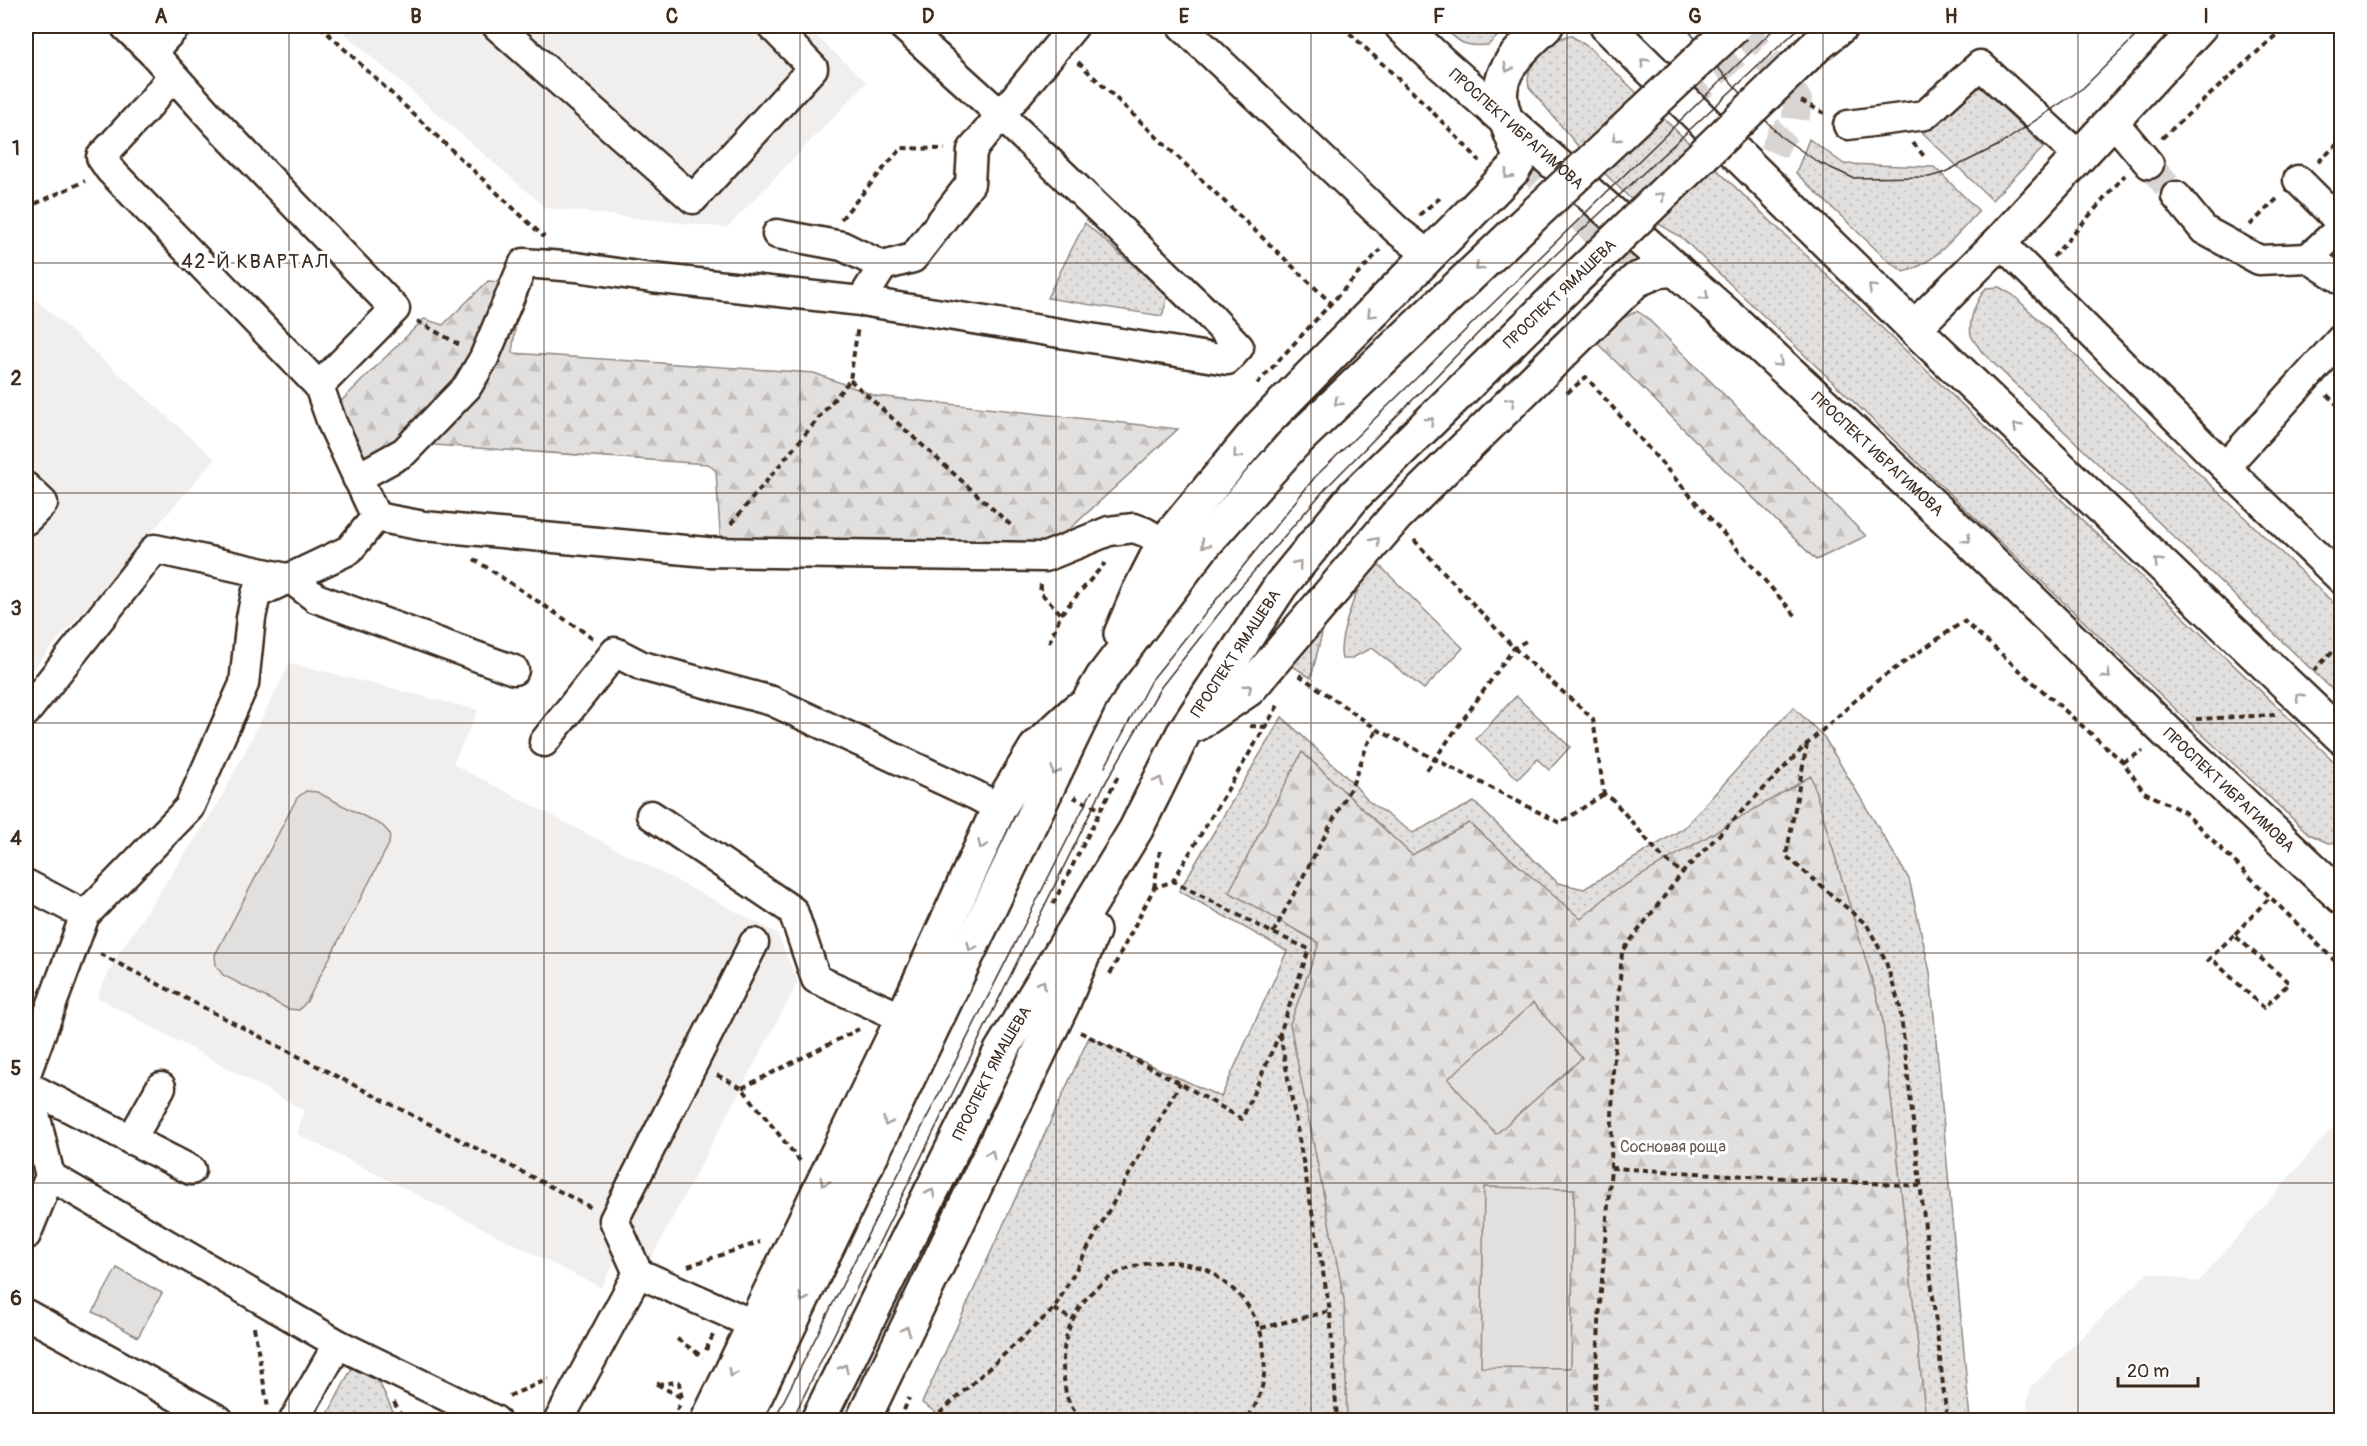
<svg xmlns="http://www.w3.org/2000/svg" width="2367" height="1446" font-family="Pangolin,sans-serif">
  <style>
    .built { fill: #f1efee }
    .grass { fill: url(#grass-dots); stroke: #8e857e; stroke-width: 1.5 }
    .forest { fill: url(#forest-firs); stroke: #8e857e; stroke-width: 1.5 }
    .pitch { fill: #e2e0de; stroke: #8e857e; stroke-width: 1.5 }
    .lines { fill: none; stroke-linecap: round; stroke-linejoin: round }
    .minor-tunnel { stroke: #d8d4d2; stroke-width: 28; stroke-dasharray: 28 14; stroke-linecap: butt }
    .minor-casing { stroke: #3b2a1e; stroke-width: 33 }
    .major-casing { stroke: #3b2a1e; stroke-width: 38 }
    .path { stroke: #3b2a1e; stroke-width: 4; stroke-dasharray: 6 4.5; stroke-linecap: butt }
    .minor { stroke: #fff; stroke-width: 28 }
    .major { stroke: #fff; stroke-width: 33 }
    .tram { stroke: #3b2a1e; stroke-width: 1.5 }
    .major-bridge-casing { stroke: #3b2a1e; stroke-width: 38; stroke-linecap: butt }
    .major-bridge { stroke: #fff; stroke-width: 33 }
    .oneway { stroke: #a79f9a }
    .grid { fill: none; stroke: #3b2a1e; stroke-width: 1.5; stroke-opacity: 0.55 }
    .labels { text-anchor: middle; dominant-baseline: central; stroke-width: 6; stroke-linejoin: round; paint-order: stroke }
    .street-label { font-size: 16px; fill: #3b2a1e; stroke: #fff }
    .park-label { font-size: 16px; fill: #65584e; stroke: #fff }
    .quarter-label { font-size: 20px; letter-spacing: 1.5px; fill: #3b2a1e; stroke: #fff }
    .neatline { fill: none; stroke: #3b2a1e; stroke-width: 2 }
    .grid-label { font-size: 20px; text-anchor: middle; font-weight: bold; fill: #3b2a1e }
  </style>
  <defs>
    <pattern id="grass-dots" width="8" height="8" patternUnits="userSpaceOnUse" patternTransform="scale(1.5)"><rect width="8" height="8" fill="#e2e0de"/><path d="M2 2h.1M6 6h.1" fill="none" stroke="#c3c0be" stroke-width="1.8" stroke-linecap="round"/></pattern>
    <pattern id="forest-firs" width="22" height="20" patternUnits="userSpaceOnUse" patternTransform="scale(1.5)"><rect width="22" height="20" fill="#e2e0de"/><path d="M5 1l3.5 6h-7zM16 11l3.5 6h-7z" fill="#c3c0be"/></pattern>
  </defs>
  <rect width="100%" height="100%" fill="#fff"/>
  <filter id="ink" filterUnits="userSpaceOnUse"><feTurbulence type="fractalNoise" baseFrequency=".0167" numOctaves="2"/><feDisplacementMap in="SourceGraphic" scale="12" xChannelSelector="R" yChannelSelector="G"/><feConvolveMatrix kernelMatrix="1 2 1 2 8 2 1 2 1" color-interpolation-filters="sRGB"/></filter>
  <g filter="url(#ink)">
    <g class="built">
      <polygon points="336,26 805,26 867,82 727,228 546,208"/>
      <polygon points="26,291 215,459 26,677"/>
      <polygon points="290,663 478,710 453,764 777,933 798,982 647,1266 620,1251 601,1288 297,1134 304,1110 97,997 114,961 218,804"/>
      <polygon points="2341,1118 2342,1418 2340,1420 2025,1420 2030,1388 2148,1272 2198,1282"/>
    </g>
    <g class="grass">
      <path d="M1442,26h67l-21,19c-25,2 -28,-2 -46,-19z"/>
      <path d="M1570,35l20,13 751,720v74l-13,1 -19,-9 -119,-111 -509,-486 -29,-17 -70,-69 -53,-64c-5,-27 17,-45 41,-52z"/>
      <polygon points="1975,81 2044,147 1992,200 1923,133"/>
      <path d="M1809,139l35,25 90,3 45,44c-21,22 -44,53 -75,61l-17,-12 -91,-87z"/>
      <polygon points="1085,223 1168,296 1162,316 1047,298"/>
      <path d="M1999,287l14,8 328,315v88l-359,-346c-3,-5 -9,-11 -11,-17 -3,-16 6,-35 15,-47z"/>
      <path d="M1372,558l91,90 -39,41 -52,-41 -22,11h-8c-6,-22 19,-79 30,-101z"/>
      <polygon points="1327,613 1311,678 1288,663"/>
      <polygon points="1516,696 1570,747 1549,770 1537,759 1518,779 1476,739"/>
      <polygon points="1793,707 1824,737 1909,879 1930,972 1970,1420 947,1420 922,1403 1089,1037 1221,1097 1287,951 1179,891 1282,717 1353,783 1368,801 1413,833 1474,802 1558,883 1584,889 1684,828"/>
      <polygon points="356,1360 380,1384 397,1420 325,1420"/>
    </g>
    <g class="forest">
      <polygon points="488,281 521,284 512,353 814,373 876,396 1178,429 1047,550 721,546 716,471 708,464 420,444 377,483 322,420 424,319 443,325"/>
      <polygon points="1637,311 1646,317 1866,536 1816,560 1597,343 1623,318"/>
      <polygon points="1302,752 1412,855 1469,823 1581,919 1611,893 1811,776 1882,1014 1926,1420 1347,1420 1344,1299 1290,1024 1319,943 1229,892"/>
    </g>
    <g class="pitch">
      <polygon points="306,791 317,792 383,826 390,834 389,844 307,1001 299,1010 288,1009 223,975 216,966 215,955 297,798"/>
      <polygon points="1533,1003 1582,1058 1496,1134 1448,1079"/>
      <polygon points="1484,1187 1574,1189 1571,1368 1481,1367"/>
      <polygon points="117,1268 162,1293 138,1337 93,1312"/>
    </g>
    <g class="lines">
      <g class="minor-tunnel">
        <polyline points="1742,26 1798,100 1795,123 1780,136 1762,180"/>
        <polyline points="1684,102 1752,39"/>
        <polyline points="1520,159 1619,255 1619,265"/>
        <polyline points="2149,164 2176,196"/>
      </g>
      <g class="minor-casing">
        <g id="minor">
          <polyline points="125,26 152,52"/>
          <polyline points="176,26 152,52 216,123 395,309 319,386"/>
          <polyline points="497,26 693,199 813,68 772,26"/>
          <polyline points="1182,26 1398,231 1430,256"/>
          <polyline points="172,76 149,105 101,157 110,170 319,386 332,423 376,517"/>
          <polyline points="2112,120 2149,164"/>
          <polyline points="1848,125 1925,115 1980,65 2079,156"/>
          <polyline points="2298,180 2342,224"/>
          <polyline points="2176,196 2204,230 2259,260 2308,258 2342,280"/>
          <polyline points="777,234 842,246 883,266"/>
          <polyline points="2000,242 2225,467 2342,580"/>
          <polyline points="2308,258 2342,227"/>
          <polyline points="861,301 883,266 913,258 970,184 972,150 1074,26"/>
          <polyline points="2225,467 2342,338"/>
          <polyline points="357,478 404,452 467,387 484,358 524,263 576,267 652,278 861,301 1227,360 1239,347 1209,315 1002,116 903,26"/>
          <polyline points="26,487 43,503 26,520"/>
          <polyline points="376,517 424,526 707,552 1045,557 1109,531 1134,528 1145,532 1164,543"/>
          <polyline points="26,712 155,549 291,579 316,598 514,670"/>
          <polyline points="544,742 615,652 642,666 772,701 975,795 999,808"/>
          <polyline points="651,815 793,911 816,979 903,1018"/>
          <polyline points="26,884 85,915"/>
          <polyline points="26,1074 85,915 189,808 244,684 251,618 256,594 349,550 376,517"/>
          <polyline points="26,1077 50,1176 26,1235"/>
          <polyline points="29,1087 191,1170"/>
          <polyline points="131,1140 161,1087"/>
          <polyline points="50,1176 338,1344 495,1420"/>
          <polyline points="638,1273 614,1220 754,943"/>
          <polyline points="26,1314 219,1420"/>
          <polyline points="294,1420 338,1344"/>
          <polyline points="559,1420 638,1273 755,1325"/>
        </g>
      </g>
      <g class="major-casing">
        <g id="major">
          <path id="s1" d="M1402,26l38,36 296,261 227,211 208,202 171,161"/>
          <polyline points="1607,26 1914,328 2342,737"/>
          <polyline points="1815,47 1841,26"/>
          <polyline points="1914,328 2000,242 2200,26"/>
          <path d="M1121,634l18,-42 25,-49 98,-118 251,-255 7,-11c-5,-20 -16,-38 -19,-57 -5,-34 24,-55 45,-76"/>
          <polyline points="1197,724 1249,689 1396,516 1636,280 1658,271 1675,269"/>
          <polyline points="708,1420 903,1018 999,808 1036,748 1077,710"/>
          <polyline points="744,1420 1054,774 1090,699 1103,677 1201,548 1292,445 1521,227"/>
          <path id="s2" d="M818,1420l183,-369 135,-222 47,-95 98,-149 74,-90 219,-215"/>
          <polyline points="863,1420 1063,1003 1093,931"/>
        </g>
      </g>
      <g class="path">
        <polyline points="320,26 544,237"/>
        <polyline points="1342,26 1420,99 1480,161"/>
        <polyline points="1078,62 1331,303"/>
        <polyline points="1801,101 1824,113"/>
        <polyline points="2162,138 2286,26"/>
        <polyline points="1913,143 1924,156"/>
        <polyline points="2318,162 2342,140"/>
        <polyline points="26,208 85,181"/>
        <polyline points="1419,215 1441,197"/>
        <polyline points="841,219 901,148 945,149"/>
        <polyline points="2250,225 2279,197"/>
        <polyline points="2053,257 2125,175"/>
        <polyline points="417,321 460,345"/>
        <polyline points="850,380 1014,528"/>
        <polyline points="1257,384 1380,250"/>
        <polyline points="1567,393 1586,377 1796,616"/>
        <polyline points="2327,395 2342,409"/>
        <polyline points="731,524 850,380 858,326"/>
        <polyline points="1414,540 1514,648 1593,719 1604,794 1613,800 1661,856 1682,873"/>
        <polyline points="474,559 593,638"/>
        <polyline points="1041,584 1040,592 1061,614"/>
        <polyline points="1049,643 1061,614 1105,563"/>
        <polyline points="2314,671 2342,641"/>
        <polyline points="1299,675 1378,730 1560,823 1604,794"/>
        <polyline points="2196,719 2275,715"/>
        <polyline points="1250,726 1267,727"/>
        <polyline points="1807,744 1786,856 1867,925 1885,959 1900,1007 1947,1420"/>
        <polyline points="2123,762 2143,751"/>
        <polyline points="1427,770 1514,648 1526,641"/>
        <polyline points="1077,796 1075,798 1100,809"/>
        <polyline points="1154,888 1160,850"/>
        <polyline points="1053,904 1118,776"/>
        <polyline points="1273,933 1353,783 1368,743 1378,730"/>
        <polyline points="2234,935 2208,960 2215,962 2264,1008 2289,983 2234,935 2271,896"/>
        <polyline points="100,954 592,1208"/>
        <polyline points="1110,974 1154,888 1173,881 1280,702"/>
        <polyline points="1080,1032 1180,1083 1242,1119 1280,1033 1309,949 1273,933 1173,881"/>
        <polyline points="1280,1034 1330,1311 1337,1420"/>
        <polyline points="717,1075 742,1088 800,1161"/>
        <polyline points="742,1088 859,1029"/>
        <polyline points="1611,1168 1920,1186"/>
        <polyline points="688,1266 760,1242"/>
        <polyline points="1054,1309 1071,1319"/>
        <polyline points="254,1327 268,1408"/>
        <polyline points="1261,1328 1330,1311"/>
        <polyline points="677,1339 703,1357"/>
        <polyline points="706,1350 713,1335"/>
        <polyline points="657,1384 679,1382 682,1399"/>
        <polyline points="657,1384 682,1398"/>
        <polyline points="509,1396 549,1379"/>
        <polyline points="394,1402 403,1420"/>
        <polyline points="672,1420 681,1402"/>
        <polyline points="900,1420 909,1398"/>
        <polyline points="932,1420 1054,1309 1180,1083"/>
        <path d="M1081,1420c-5,-7 -11,-15 -14,-23 -2,-6 -2,-13 -3,-18 -11,-82 67,-139 143,-109 6,2 12,9 18,13 20,14 34,36 38,60 4,29 1,53 -17,77"/>
        <polyline points="1594,1420 1600,1304 1611,1168 1613,1071 1622,952 1682,873 1807,744 1877,681 1964,621 2123,762 2144,792 2184,812 2342,968"/>
      </g>
      <use href="#minor" class="minor"/>
      <use href="#major" class="major"/>
      <g class="tram">
        <polyline points="1688,26 1689,31 1719,69 1780,136 1818,162 1853,178 1929,177 1943,173 2001,144 2083,88 2146,26"/>
        <polyline points="1105,767 1150,682 1315,477 1777,26"/>
        <polyline points="774,1420 1092,791"/>
        <polyline points="792,1420 1103,787 1161,687 1236,592 1326,488 1552,258 1801,26"/>
      </g>
      <g class="major-bridge-casing">
        <g id="major-bridge">
          <polyline points="1521,227 1735,26"/>
          <polyline points="1574,280 1815,47"/>
        </g>
      </g>
      <use href="#major-bridge" class="major-bridge"/>
    </g>
    <defs><path id="oneway-chevron" d="M-2-3.5L2.5 0L-2 3.5" fill="none" stroke-width="1.6" stroke-linecap="round" stroke-linejoin="round" transform="scale(1.5)"/></defs>
    <g class="oneway">
      <use href="#oneway-chevron" transform="translate(1644 62) rotate(-135)"/>
      <use href="#oneway-chevron" transform="translate(1508 68) rotate(118)"/>
      <use href="#oneway-chevron" transform="translate(1616 138) rotate(137)"/>
      <use href="#oneway-chevron" transform="translate(1508 175) rotate(132)"/>
      <use href="#oneway-chevron" transform="translate(1661 196) rotate(-44)"/>
      <use href="#oneway-chevron" transform="translate(1479 267) rotate(137)"/>
      <use href="#oneway-chevron" transform="translate(1872 288) rotate(-136)"/>
      <use href="#oneway-chevron" transform="translate(1705 296) rotate(41)"/>
      <use href="#oneway-chevron" transform="translate(1371 314) rotate(135)"/>
      <use href="#oneway-chevron" transform="translate(1779 363) rotate(43)"/>
      <use href="#oneway-chevron" transform="translate(1511 401) rotate(-44)"/>
      <use href="#oneway-chevron" transform="translate(1338 402) rotate(137)"/>
      <use href="#oneway-chevron" transform="translate(1430 421) rotate(-44)"/>
      <use href="#oneway-chevron" transform="translate(2017 427) rotate(-136)"/>
      <use href="#oneway-chevron" transform="translate(1237 455) rotate(130)"/>
      <use href="#oneway-chevron" transform="translate(1967 539) rotate(44)"/>
      <use href="#oneway-chevron" transform="translate(1376 541) rotate(-51)"/>
      <use href="#oneway-chevron" transform="translate(1205 544) rotate(130)"/>
      <use href="#oneway-chevron" transform="translate(2158 562) rotate(-136)"/>
      <use href="#oneway-chevron" transform="translate(1298 564) rotate(-51)"/>
      <use href="#oneway-chevron" transform="translate(2107 675) rotate(44)"/>
      <use href="#oneway-chevron" transform="translate(1248 688) rotate(-41)"/>
      <use href="#oneway-chevron" transform="translate(2299 697) rotate(-136)"/>
      <use href="#oneway-chevron" transform="translate(1055 771) rotate(116)"/>
      <use href="#oneway-chevron" transform="translate(1159 781) rotate(-64)"/>
      <use href="#oneway-chevron" transform="translate(982 845) rotate(114)"/>
      <use href="#oneway-chevron" transform="translate(971 947) rotate(116)"/>
      <use href="#oneway-chevron" transform="translate(1042 984) rotate(-59)"/>
      <use href="#oneway-chevron" transform="translate(887 1122) rotate(116)"/>
      <use href="#oneway-chevron" transform="translate(991 1154) rotate(-64)"/>
      <use href="#oneway-chevron" transform="translate(824 1182) rotate(116)"/>
      <use href="#oneway-chevron" transform="translate(931 1193) rotate(-64)"/>
      <use href="#oneway-chevron" transform="translate(803 1298) rotate(116)"/>
      <use href="#oneway-chevron" transform="translate(906 1330) rotate(-64)"/>
      <use href="#oneway-chevron" transform="translate(844 1368) rotate(-64)"/>
      <use href="#oneway-chevron" transform="translate(732 1373) rotate(117)"/>
    </g>
  </g>
  <path class="grid" d="M289,26v1394M544,26v1394M800,26v1394M1056,26v1394M1311,26v1394M1567,26v1394M1823,26v1394M2078,26v1394M26,263h2316M26,493h2316M26,723h2316M26,953h2316M26,1183h2316"/>
  <g class="labels">
    <g class="street-label">
      <text stroke="none"><textPath href="#s1" startOffset="154">ПРОСПЕКТ ИБРАГИМОВА</textPath></text>
      <text transform="translate(1560 294) rotate(-44)">ПРОСПЕКТ ЯМАШЕВА</text>
      <text stroke="none"><textPath href="#s1" startOffset="640">ПРОСПЕКТ ИБРАГИМОВА</textPath></text>
      <text stroke="none"><textPath href="#s2" startOffset="874">ПРОСПЕКТ ЯМАШЕВА</textPath></text>
      <text stroke="none"><textPath href="#s1" startOffset="1126">ПРОСПЕКТ ИБРАГИМОВА</textPath></text>
      <text stroke="none"><textPath href="#s2" startOffset="388">ПРОСПЕКТ ЯМАШЕВА</textPath></text>
    </g>
    <g class="park-label">
      <text x="1673" y="1147">Сосновая роща</text>
    </g>
    <g class="quarter-label">
      <text x="255" y="261">42-Й КВАРТАЛ</text>
    </g>
  </g>
  <rect width="2367" height="1446" fill="none" stroke="#fff" stroke-width="66"/>
  <path d="M2118 1377v9h80v-9" fill="none" stroke="#3b2a1e" stroke-width="3"/>
  <text x="2127" y="1377" font-size="18" fill="#3b2a1e" stroke="#ffffff" stroke-width="4.5" paint-order="stroke">20 m</text>
  <rect x="33" y="33" width="2301" height="1380" class="neatline"/>
  <g class="grid-label">
    <text x="161" y="23">A</text>
    <text x="416" y="23">B</text>
    <text x="672" y="23">C</text>
    <text x="928" y="23">D</text>
    <text x="1184" y="23">E</text>
    <text x="1439" y="23">F</text>
    <text x="1695" y="23">G</text>
    <text x="1951" y="23">H</text>
    <text x="2206" y="23">I</text>
    <text x="16" y="155">1</text>
    <text x="16" y="385">2</text>
    <text x="16" y="615">3</text>
    <text x="16" y="845">4</text>
    <text x="16" y="1075">5</text>
    <text x="16" y="1305">6</text>
  </g>
</svg>
